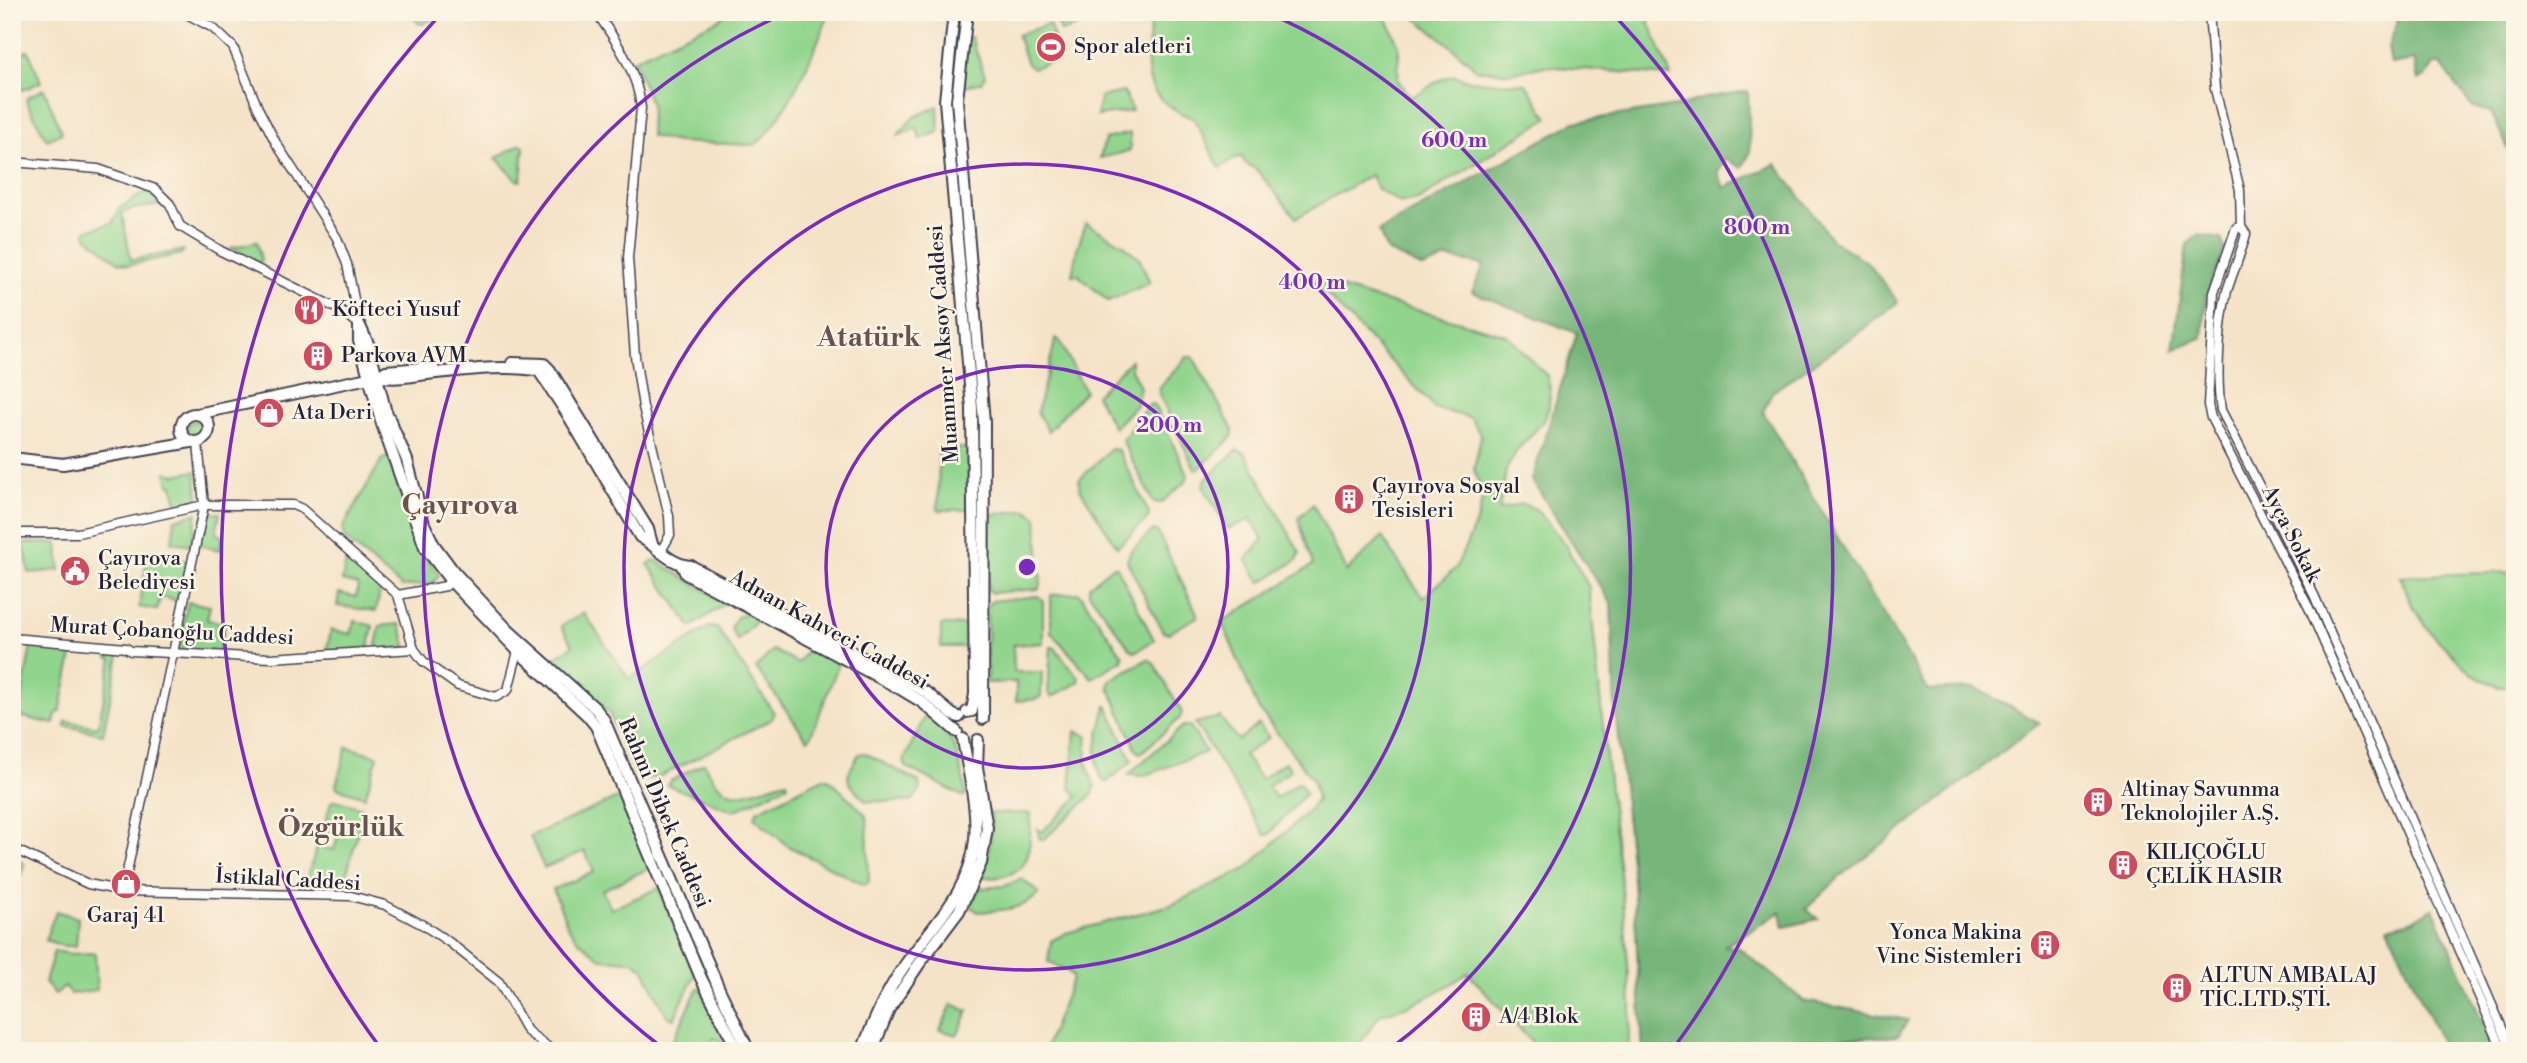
<svg xmlns="http://www.w3.org/2000/svg" width="2527" height="1063" font-family="'Libre Bodoni',serif">
  <style>
    .green { fill: #91d58d; stroke: #5a7c64; stroke-width: 2 }
    .forest { fill: #74b678; stroke: #4b6c5a; stroke-width: 2 }
    .lines { fill: none; stroke-linecap: round; stroke-linejoin: round }
    .minor-casing { stroke: #423f50; stroke-width: 11 }
    .major-casing { stroke: #423f50; stroke-width: 14 }
    .minor { stroke: #fff; stroke-width: 8 }
    .major { stroke: #fff; stroke-width: 10 }
    .ring { fill: none; stroke: #7b2cbf; stroke-width: 3.5 }
    .labels { text-anchor: middle; dominant-baseline: central; stroke-width: 5; stroke-linejoin: round; paint-order: stroke }
    .poi-label { font-size: 21px; fill: #22223b; stroke: #fcf5e5; text-anchor: start }
    .street-label { font-size: 21px; fill: #22223b; stroke: #fcf5e5 }
    .district-label { font-size: 28px; font-weight: bold; fill: #6a524f; stroke: #fcf5e5 }
    .centre { fill: #7b2cbf; stroke: #fcf5e5; stroke-width: 3.5 }
    .ring-label { font-size: 21px; text-anchor: middle; font-weight: bold; fill: #7b2cbf; stroke: #fcf5e5; stroke-width: 5; stroke-linejoin: round; paint-order: stroke }
  </style>
  <rect width="100%" height="100%" fill="#fcf5e5"/>
  <filter id="ink" filterUnits="userSpaceOnUse"><feTurbulence type="fractalNoise" baseFrequency=".0143" numOctaves="2"/><feDisplacementMap in="SourceGraphic" scale="14" xChannelSelector="R" yChannelSelector="G"/><feConvolveMatrix kernelMatrix="1 2 1 2 8 2 1 2 1" color-interpolation-filters="sRGB"/></filter>
  <filter id="wash" filterUnits="userSpaceOnUse"><feTurbulence type="fractalNoise" baseFrequency=".00686" numOctaves="4" result="noise"/><feDisplacementMap in="SourceGraphic" scale="28" xChannelSelector="R" yChannelSelector="G"/><feGaussianBlur stdDeviation="1.57" result="paint"/><feColorMatrix in="noise" values="0 0 0 0 0 0 0 0 0 0 0 0 0 0 0 0 0 1.4 0 .05"/><feComposite in="paint" operator="in"/></filter>
  <g filter="url(#wash)">
    <rect width="100%" height="100%" fill="#f4e3c7"/>
    <g class="green">
      <polygon points="411,12 447,12 423,24 418,23"/>
      <path d="M725,12h105c-13,33 -47,115 -76,133l-76,-3 -28,-6 1,-31 -17,-46 86,-40z"/>
      <polygon points="1054,12 1087,12 1090,22 1061,32"/>
      <path d="M1151,12h233l15,34 -1,35 14,16 28,-17 14,-5 15,6 57,3 22,34 -130,82 -17,3 -24,-14 -6,-14 -75,43 -40,-49 -11,-6 -3,-6 -7,1 -15,10 -26,-49c-61,-24 -45,-53 -43,-107z"/>
      <path d="M1409,12h236l26,64 -126,-10 -34,7 -34,-3c-21,-22 -45,-38 -68,-58z"/>
      <polygon points="1049,24 1059,52 1056,60 1033,68 1027,64 1017,35"/>
      <polygon points="967,37 971,37 985,76 982,82 962,87"/>
      <polygon points="28,50 41,82 23,90 21,89 13,61 14,57"/>
      <polygon points="44,89 62,133 47,140 26,101 28,97"/>
      <polygon points="1124,92 1132,111 1097,116 1100,97"/>
      <polygon points="938,106 939,132 920,139 917,128 897,136 914,117"/>
      <polygon points="1130,133 1130,151 1100,158 1105,139"/>
      <polygon points="521,144 524,146 521,181 517,180 496,158"/>
      <polygon points="146,192 152,195 162,205 131,209 122,214 131,260 183,250 184,251 181,254 129,265 118,262 87,237 85,231 112,223 120,208"/>
      <polygon points="1086,223 1123,244 1139,258 1150,283 1108,301 1078,275 1072,275 1077,249"/>
      <polygon points="257,242 261,260 259,264 231,248"/>
      <path d="M1297,274l76,24 134,37 40,41 3,13 -1,18 -5,14 -27,29 -11,20 -7,40 23,-6 14,5 27,32 26,46 17,169 17,142 8,107 -3,46h-88l-72,-78c-27,18 -55,34 -87,41l-27,37h-310l29,-73 -5,-7 -20,-9 3,-21 15,-8 105,-28 75,-36 58,-54 13,-15 -4,-20 -55,-72 -36,-86 91,-57 -15,-47 15,-14 34,67 35,-34 41,61 33,-30 22,-50 5,-22 -9,-27 7,-33 -10,-18 -38,-10 -3,-6 -105,-109 -21,-9 -8,-8z"/>
      <polygon points="1056,338 1059,340 1085,391 1048,431 1037,412"/>
      <polygon points="1187,357 1193,357 1233,430 1232,437 1199,469 1195,469 1159,394 1160,387"/>
      <polygon points="1131,360 1131,369 1140,387 1136,405 1114,428 1096,395"/>
      <polygon points="1149,404 1154,405 1188,475 1186,481 1161,503 1153,502 1122,440"/>
      <circle cx="195" cy="429" r="8"/>
      <polygon points="939,448 969,448 968,510 938,510"/>
      <polygon points="1110,449 1118,450 1149,513 1148,518 1117,547 1080,489 1079,480"/>
      <polygon points="1237,450 1245,453 1300,553 1297,560 1262,582 1259,581 1246,559 1263,540 1251,519 1228,529 1203,486 1205,480"/>
      <path d="M386,457l3,1c15,45 22,78 50,117l-6,8 -31,4 -57,-48 -3,-10 39,-68z"/>
      <polygon points="196,471 198,501 177,505 173,485 169,485 166,472 175,475"/>
      <polygon points="1027,510 1037,517 1041,585 1038,589 992,593 988,590 988,519 993,514"/>
      <polygon points="197,513 192,545 172,542 175,519"/>
      <polygon points="211,513 220,513 216,534 223,536 220,550 199,545 206,516"/>
      <polygon points="1153,530 1157,531 1197,613 1197,617 1169,633 1163,632 1127,561 1130,552"/>
      <polygon points="24,543 58,543 60,570 29,573"/>
      <polygon points="148,553 188,561 179,601 161,597 157,610 139,607"/>
      <polygon points="347,556 381,587 376,611 337,606 339,593 356,597 358,585 342,581"/>
      <polygon points="655,560 726,603 691,627 648,564"/>
      <polygon points="1113,566 1117,567 1154,640 1135,652 1129,647 1089,593 1089,586"/>
      <polygon points="2515,572 2515,686 2498,687 2471,673 2431,633 2413,607 2400,576"/>
      <polygon points="1079,593 1123,656 1122,660 1092,678 1051,632 1051,595"/>
      <polygon points="1038,596 1043,601 1043,643 1013,645 1014,672 1042,672 1041,696 1037,699 1016,701 1016,682 987,683 987,606 992,601"/>
      <polygon points="188,602 210,606 207,620 225,623 219,652 181,650 178,646"/>
      <polygon points="584,613 629,679 709,627 717,628 774,713 772,719 659,777 644,779 636,775 609,713 564,673 554,658 573,646 561,626"/>
      <polygon points="748,613 758,620 737,641 731,627 737,617"/>
      <polygon points="355,621 373,626 369,648 329,652 327,649 331,630 351,634"/>
      <polygon points="400,624 407,648 379,650 376,645 380,626"/>
      <rect x="941" y="625" width="25" height="22"/>
      <polygon points="31,646 73,651 60,712 56,714 54,724 18,716"/>
      <polygon points="1051,647 1055,648 1079,678 1079,682 1052,697 1048,693"/>
      <polygon points="814,649 837,662 838,666 810,738 807,739 756,668 773,650 798,663 807,650"/>
      <polygon points="109,653 119,655 103,734 65,726 66,721 98,727 112,659 108,658"/>
      <polygon points="1148,659 1153,662 1182,712 1180,718 1141,753 1137,751 1109,687 1110,680"/>
      <path d="M1106,706l2,1 24,54 -25,21 -4,-1c-13,-25 -3,-48 3,-75z"/>
      <path d="M927,712c30,25 32,46 39,82l-2,3 -58,-30 -2,-7z"/>
      <polygon points="1220,717 1238,740 1259,724 1269,738 1244,755 1261,779 1285,762 1291,770 1268,786 1276,798 1299,782 1306,793 1268,835 1265,835 1195,723"/>
      <polygon points="1183,726 1190,726 1206,752 1143,776 1128,775"/>
      <path d="M1075,731l13,5c-3,20 -2,32 7,50l-2,8 -50,46 -4,-2 -1,-9 4,3 36,-35 -8,-10z"/>
      <polygon points="347,747 378,756 365,797 337,788 336,785"/>
      <path d="M865,753l54,29 1,8 -7,10 -7,2 -40,-1c-22,-23 -23,-19 -7,-47z"/>
      <path d="M704,763c22,47 42,28 83,18l1,4 -54,26 -67,-26 3,-4z"/>
      <polygon points="823,778 830,780 865,814 867,820 869,882 864,885 788,846 755,818 757,811"/>
      <polygon points="620,797 650,868 602,890 611,909 659,888 695,974 674,1019 667,1016 643,968 633,961 601,959 577,939 568,927 553,889 594,872 585,851 544,868 530,836"/>
      <polygon points="633,798 744,1051 712,992 631,799"/>
      <polygon points="335,800 362,808 364,811 344,883 307,886 305,883 317,847 334,850 338,835 323,830 331,802"/>
      <path d="M991,813h40c-1,13 0,28 -3,41 -4,19 -29,27 -46,22 8,-21 11,-40 9,-63z"/>
      <polygon points="12,857 24,863 24,866 12,897"/>
      <path d="M1022,879l17,14c-15,18 -40,17 -61,19l-8,-6 10,-18 25,-2z"/>
      <polygon points="56,911 78,918 76,946 64,946 45,940"/>
      <polygon points="54,951 71,954 95,953 97,990 70,994 65,987 55,994 45,983"/>
      <polygon points="698,988 701,988 729,1046 714,1038 707,1051 668,1051"/>
      <polygon points="952,1004 968,1011 958,1034 956,1035 940,1030"/>
    </g>
    <g class="forest">
      <polygon points="2392,12 2515,12 2515,163 2491,112 2472,107 2441,64 2434,64 2426,77 2418,80 2414,60 2391,64 2388,47 2398,21"/>
      <polygon points="1748,91 1750,153 1742,168 1726,159 1718,172 1724,188 1776,164 1833,241 1867,262 1898,302 1858,333 1772,392 1763,412 1928,690 1975,688 2040,723 1842,875 1806,909 1818,919 1784,927 1781,912 1725,946 1739,948 1804,1001 1908,1020 1898,1036 1777,1042 1754,1051 1643,1051 1633,881 1615,708 1611,603 1532,480 1577,333 1472,292 1484,265 1447,258 1423,268 1387,251 1379,231 1575,122 1682,105 1704,98"/>
      <polygon points="2199,235 2221,239 2225,249 2206,297 2203,337 2173,350 2187,244"/>
      <polygon points="2433,908 2495,1051 2445,1051 2388,927 2412,921"/>
    </g>
  </g>
  <g filter="url(#ink)">
    <g class="lines">
      <g class="minor-casing">
        <g id="minor">
          <polyline points="183,12 213,28 233,47 258,108 276,143 337,238 347,264 359,324"/>
          <path d="M596,12c20,28 42,61 45,96l-13,150 7,98 8,51 26,109 1,19 -10,18"/>
          <path d="M2209,12l6,77 25,101 1,37 5,7c-5,19 -13,38 -19,57 -8,32 -11,87 -6,119l93,185 198,456"/>
          <polyline points="12,162 98,169 155,189 170,204 180,226 188,231 221,251 340,310 359,324"/>
          <polyline points="2241,227 2236,228 2214,292 2208,405 2211,418 2309,608 2503,1051"/>
          <polyline points="12,533 78,533 204,505 293,505 302,509 398,595 414,649 423,661 458,686 496,697 508,690 518,651"/>
          <polyline points="398,595 446,586 450,580"/>
          <polyline points="12,638 126,648 131,651 271,658 414,649"/>
          <polyline points="12,848 88,884 123,891 351,896 385,905 423,925 449,942 499,982 527,1031 553,1051"/>
          <polyline points="123,891 204,505 198,443"/>
        </g>
      </g>
      <g class="major-casing">
        <g id="major">
          <polyline points="954,12 945,101 972,408 975,694 972,711 967,712"/>
          <polyline points="967,12 957,100 984,422 983,719"/>
          <polyline points="359,324 369,346 385,409 407,460 424,524 434,545 454,572 508,630 596,709 604,720 720,991 749,1051"/>
          <polyline points="359,326 359,341 382,424 425,547 450,580 518,651 587,715 596,726 701,978 738,1051"/>
          <polyline points="512,363 544,364 550,370 648,529 652,544"/>
          <polyline points="378,376 386,371 433,367"/>
          <circle cx="195" cy="428" r="14"/>
          <path d="M197,414l181,-38c16,4 33,0 49,-2 31,-3 82,-10 112,-3l29,44 72,122c18,10 29,27 51,29l200,107 36,20 26,22 6,2"/>
          <polyline points="12,458 63,464 191,442"/>
          <polyline points="682,566 686,574 897,687 922,702 957,732"/>
          <path d="M862,1051c12,-31 24,-59 43,-86 28,-41 65,-72 70,-125 3,-33 -7,-68 -12,-101"/>
          <polyline points="872,1051 889,1009 919,964 959,911 981,863 987,828 977,767 978,740"/>
        </g>
      </g>
      <use href="#minor" class="minor"/>
      <use href="#major" class="major"/>
    </g>
  </g>
  <g class="ring">
    <circle cx="1027" cy="567" r="201"/>
    <circle cx="1027" cy="567" r="403"/>
    <path d="M664 1049A604 604 0 0 1 786 13M1268 13A604 604 0 0 1 1390 1049"/>
    <path d="M379 1046A806 806 0 0 1 438 17M1616 17A806 806 0 0 1 1675 1046"/>
  </g>
  <defs>
    <g id="stadium-disc" transform="scale(1.575)"><circle r="9.5" fill="#d1495b" stroke="#fcf5e5"/><path d="M0-5a6.5 5 0 1 0 0 10a6.5 5 0 1 0 0-10ZM-3.5-1.8h7v3.6h-7Z" fill="#fff"/></g>
    <g id="restaurant-disc" transform="scale(1.575)"><circle r="9.5" fill="#d1495b" stroke="#fcf5e5"/><path d="M-5-6h1v4h1v-4h1v4h1v-4h1v5L-1.5 .5V6h-2V.5L-5-1ZM5-6V6H3V1.5H1.5Q1.5-4 5-6Z" fill="#fff"/></g>
    <g id="building-disc" transform="scale(1.575)"><circle r="9.5" fill="#d1495b" stroke="#fcf5e5"/><path d="M-4-6H4V6H1V3H-1V6H-4ZM-2.5-4.3h1.7v1.8h-1.7ZM.8-4.3h1.7v1.8H.8ZM-2.5-1h1.7V.8h-1.7ZM.8-1h1.7V.8H.8Z" fill="#fff"/></g>
    <g id="shop-disc" transform="scale(1.575)"><circle r="9.5" fill="#d1495b" stroke="#fcf5e5"/><path d="M-5-2.5h2.3a2.7 3.5 0 0 1 5.4 0H5L5.5 6h-11ZM-1.5-2.5h3a1.5 2.3 0 0 0-3 0Z" fill="#fff"/></g>
    <g id="civic-disc" transform="scale(1.575)"><circle r="9.5" fill="#d1495b" stroke="#fcf5e5"/><path d="M-.6-6.5H3V-4.5H.6V-3L4-1V1h2V6H-6V1h2V-1L-.6-3ZM-1.2 2.5V6h2.4V2.5Z" fill="#fff"/></g>
  </defs>
  <g fill-rule="evenodd">
    <use href="#stadium-disc" x="1051" y="47"/>
    <use href="#restaurant-disc" x="309" y="310"/>
    <use href="#building-disc" x="318" y="356"/>
    <use href="#shop-disc" x="269" y="413"/>
    <use href="#building-disc" x="1349" y="499"/>
    <use href="#civic-disc" x="75" y="571"/>
    <use href="#building-disc" x="2098" y="802"/>
    <use href="#building-disc" x="2123" y="865"/>
    <use href="#shop-disc" x="126" y="884"/>
    <use href="#building-disc" x="2045" y="945"/>
    <use href="#building-disc" x="2177" y="988"/>
    <use href="#building-disc" x="1476" y="1017"/>
  </g>
  <g class="labels">
    <g class="poi-label">
      <text x="1074" y="47">Spor aletleri</text>
      <text x="332" y="310">Köfteci Yusuf</text>
      <text x="341" y="356">Parkova AVM</text>
      <text x="292" y="413">Ata Deri</text>
      <text x="1372" y="487">Çayırova Sosyal<tspan x="1372" dy="24">Tesisleri</tspan></text>
      <text x="98" y="559">Çayırova<tspan x="98" dy="24">Belediyesi</tspan></text>
      <text x="2121" y="790">Altinay Savunma<tspan x="2121" dy="24">Teknolojiler A.Ş.</tspan></text>
      <text x="2146" y="853">KILIÇOĞLU<tspan x="2146" dy="24">ÇELİK HASIR</tspan></text>
      <text x="126" y="916" text-anchor="middle">Garaj 41</text>
      <text x="2022" y="933" text-anchor="end">Yonca Makina<tspan x="2022" dy="24">Vinc Sistemleri</tspan></text>
      <text x="2200" y="976">ALTUN AMBALAJ<tspan x="2200" dy="24">TİC.LTD.ŞTİ.</tspan></text>
      <text x="1499" y="1017">A/4 Blok</text>
    </g>
    <g class="street-label">
      <text transform="translate(944 344) rotate(-94)">Muammer Aksoy Caddesi</text>
      <text transform="translate(2291 534) rotate(63)">Ayça Sokak</text>
      <text transform="translate(829 630) rotate(29)">Adnan Kahveci Caddesi</text>
      <text transform="translate(172 632) rotate(3)">Murat Çobanoğlu Caddesi</text>
      <text transform="translate(664 813) rotate(67)">Rahmi Dibek Caddesi</text>
      <text transform="translate(288 880) rotate(3)">İstiklal Caddesi</text>
    </g>
    <g class="district-label">
      <text x="869" y="337">Atatürk</text>
      <text x="460" y="505">Çayırova</text>
      <text x="341" y="827">Özgürlük</text>
    </g>
  </g>
  <circle cx="1027" cy="567" r="10" class="centre"/>
  <g class="ring-label">
    <text x="1454" y="147">600 m</text>
    <text x="1757" y="234">800 m</text>
    <text x="1312" y="289">400 m</text>
    <text x="1169" y="432">200 m</text>
  </g>
  <rect width="2527" height="1063" fill="none" stroke="#fcf5e5" stroke-width="42"/>
</svg>
